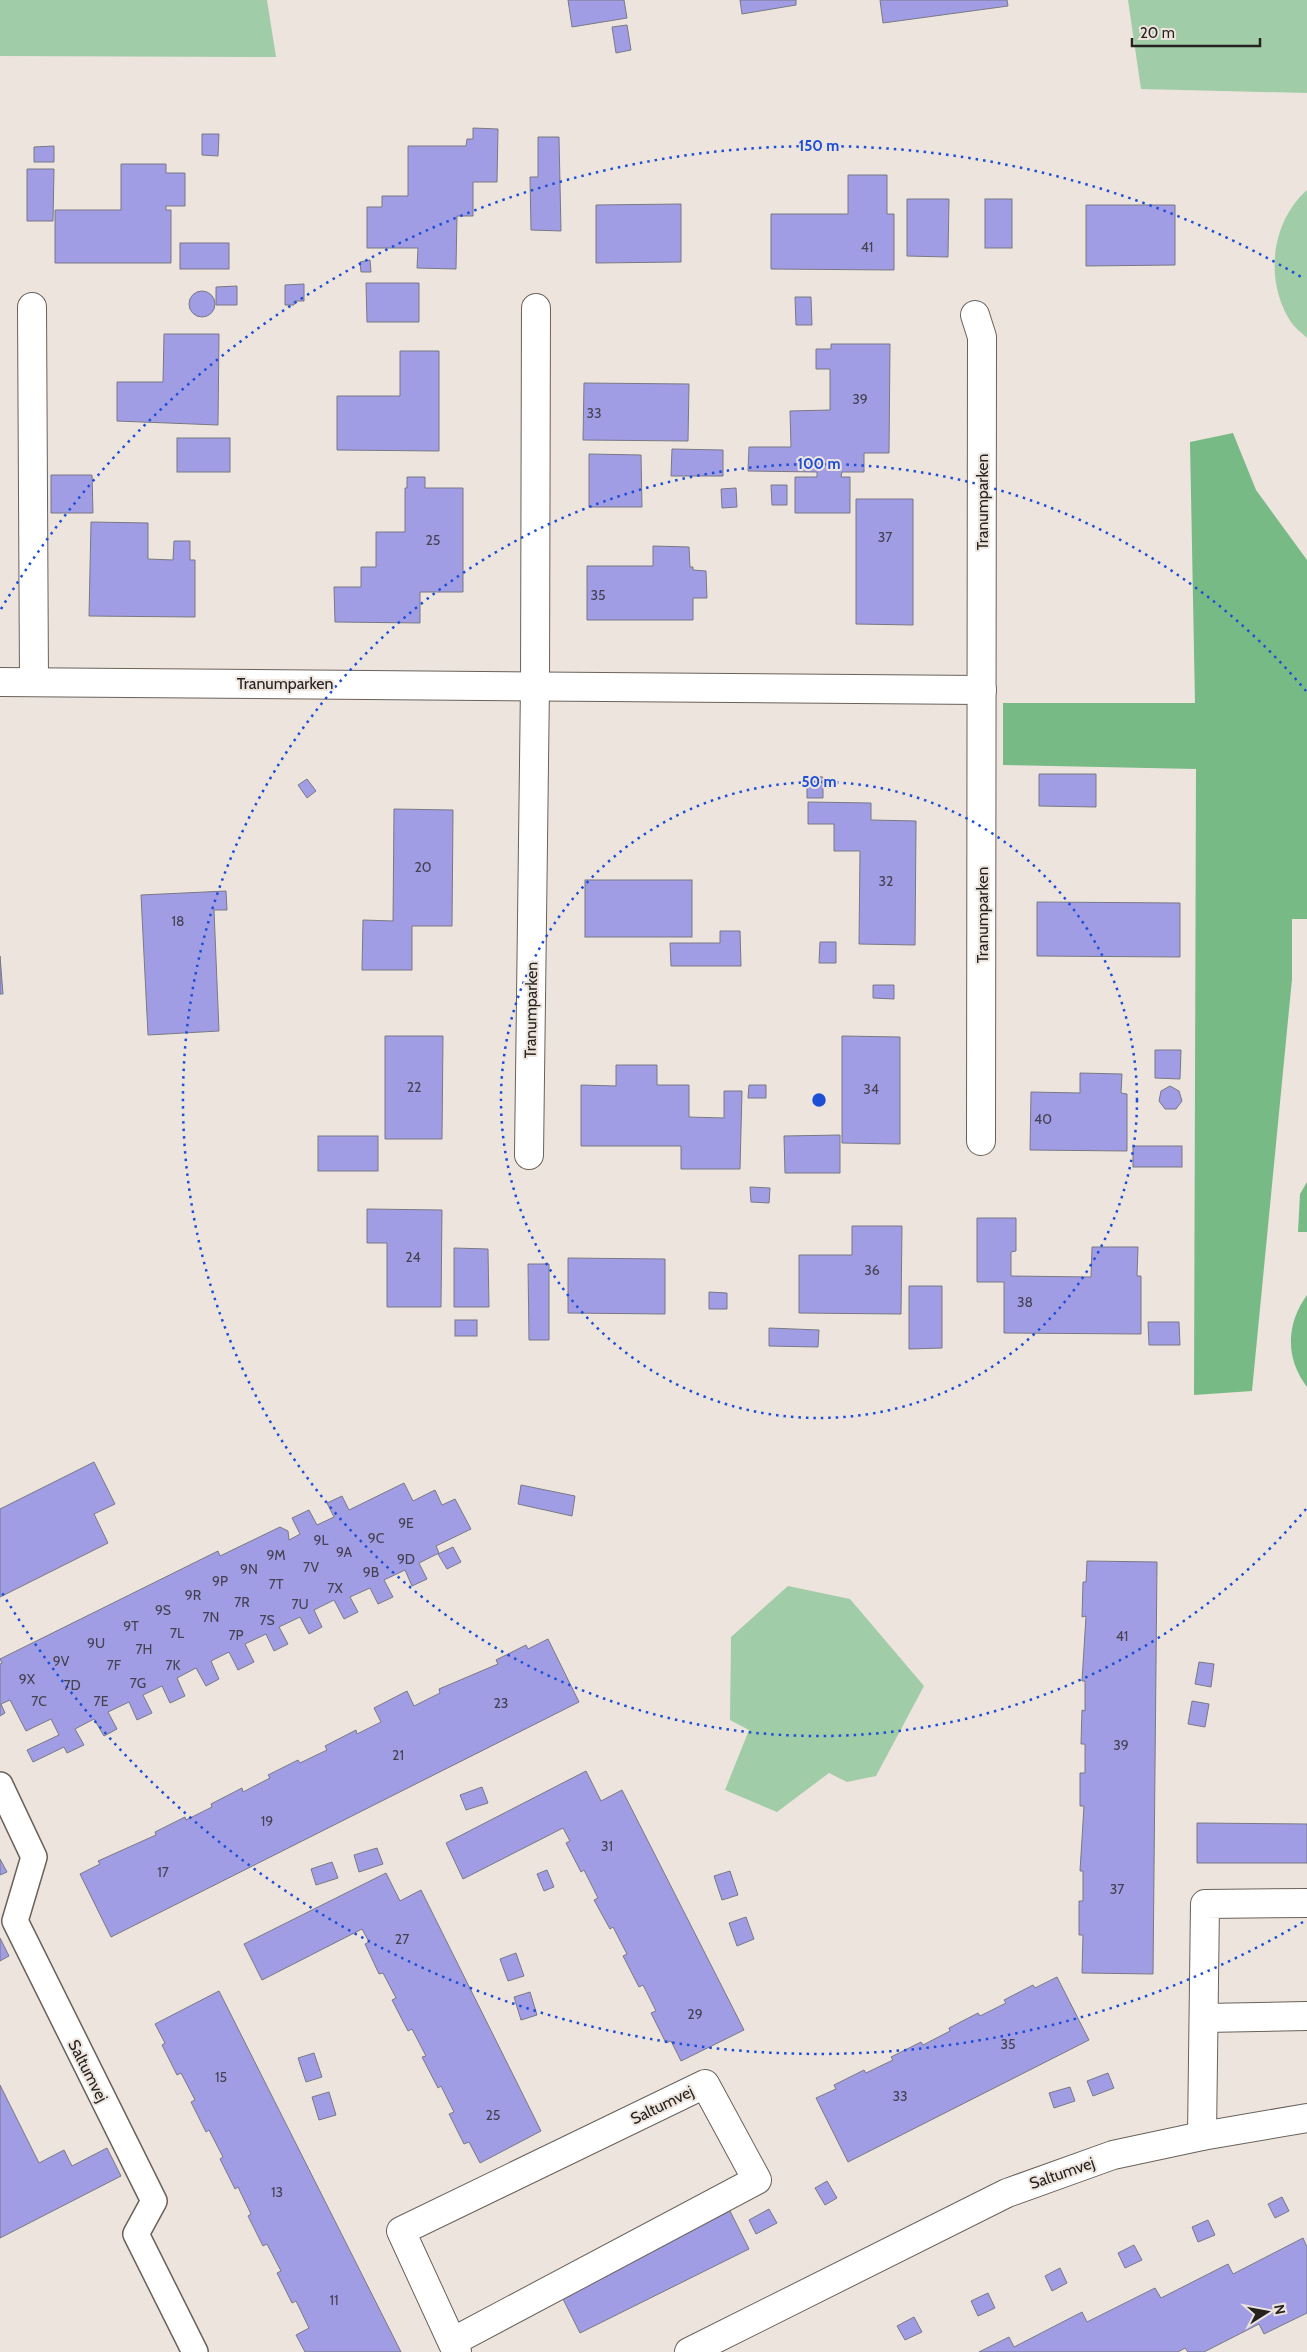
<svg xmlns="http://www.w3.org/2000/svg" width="1307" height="2352" font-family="Cabin,sans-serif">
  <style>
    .green { fill: #a0cca8 }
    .forest { fill: #78ba85 }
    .building { fill: #a19de5; stroke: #797983 }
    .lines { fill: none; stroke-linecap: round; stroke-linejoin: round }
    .service-casing { stroke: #69625b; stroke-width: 28 }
    .minor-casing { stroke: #69625b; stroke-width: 30 }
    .service { stroke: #fff; stroke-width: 25 }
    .minor { stroke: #fff; stroke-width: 28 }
    .ring { fill: none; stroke: #1d4ed8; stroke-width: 2.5; stroke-dasharray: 2.5 5 }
    .labels { text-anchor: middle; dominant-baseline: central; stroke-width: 4; stroke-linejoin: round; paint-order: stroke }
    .number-label { font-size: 14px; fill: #444150 }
    .street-label { font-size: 16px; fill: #25221f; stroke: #ede4dd }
    .centre { fill: #1d4ed8; stroke: #ede4dd; stroke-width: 2.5 }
    .ring-label { font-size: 15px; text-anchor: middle; font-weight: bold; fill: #1d4ed8; stroke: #ede4dd; stroke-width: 4; stroke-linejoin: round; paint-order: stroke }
  </style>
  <rect width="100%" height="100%" fill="#ede4dd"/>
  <g class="green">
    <polygon points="0,0 267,0 276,57 0,56"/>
    <polygon points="1128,0 1307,0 1307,93 1141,89"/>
    <path d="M1307,190v148c-5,-5 -12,-10 -16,-16 -27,-41 -20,-100 16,-132z"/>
    <polygon points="788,1586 850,1599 924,1686 876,1776 847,1782 829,1773 777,1812 725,1790 749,1730 730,1720 731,1637"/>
  </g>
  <g class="forest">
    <polygon points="1233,433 1256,490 1307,560 1307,919 1292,919 1292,979 1252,1391 1194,1395 1196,769 1003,765 1003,703 1195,703 1190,442"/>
    <polygon points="1307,1182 1307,1232 1298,1232 1300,1194"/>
    <path d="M1307,1295v92c-22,-29 -21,-63 0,-92z"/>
  </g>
  <g class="building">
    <polygon points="568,0 624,0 627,18 572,27"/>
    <polygon points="740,0 796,0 796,5 742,14"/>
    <polygon points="880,0 1007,0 1008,6 883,23"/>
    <polygon points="627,25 631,50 616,53 612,27"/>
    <polygon points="473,128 498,129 497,182 473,182 473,216 457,216 456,269 417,268 418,248 367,248 367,207 382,207 382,196 408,196 408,146 466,146 467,139 473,139"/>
    <polygon points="202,134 219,134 218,156 202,155"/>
    <polygon points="538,137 559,137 561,231 531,230 530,177 538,177"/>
    <polygon points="54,146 54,162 34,162 34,147"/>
    <polygon points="121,164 166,164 166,173 185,173 185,206 166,206 166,210 171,210 171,263 55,263 55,210 121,210"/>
    <polygon points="27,169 54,169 53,221 27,221"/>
    <polygon points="848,175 887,175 887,214 894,214 894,270 771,269 771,214 848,214"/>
    <polygon points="907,199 949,199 948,257 907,256"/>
    <rect x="985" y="199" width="27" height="49"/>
    <polygon points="681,204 681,262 596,263 596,205"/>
    <polygon points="1086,205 1175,205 1175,265 1086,266"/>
    <rect x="180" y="243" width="49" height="26"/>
    <polygon points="370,260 371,272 361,272 360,262"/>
    <polygon points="366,283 419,283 419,322 367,322"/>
    <polygon points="304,284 304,301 294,301 294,305 285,305 285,285"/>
    <polygon points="237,286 237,305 216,305 216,287"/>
    <circle cx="202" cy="304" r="13"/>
    <polygon points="795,297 811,297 812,325 796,325"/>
    <polygon points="164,334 219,334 218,425 117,421 117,382 163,382"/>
    <polygon points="831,344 890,344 889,453 864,453 864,472 842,472 841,477 850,477 850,513 795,513 795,477 817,477 817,472 748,471 749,447 791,447 790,411 830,410 830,369 816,369 816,349 831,349"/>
    <polygon points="400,351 439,351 439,451 337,450 337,396 400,396"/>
    <polygon points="584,383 689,384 688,441 583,440"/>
    <rect x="177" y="438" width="53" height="34"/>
    <polygon points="672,449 723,450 723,476 671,476"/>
    <polygon points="589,454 641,455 642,507 589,507"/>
    <polygon points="51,475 92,475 93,513 51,513"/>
    <polygon points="407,477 425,477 425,488 463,488 463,592 420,592 420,623 335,622 334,587 361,587 361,567 376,567 376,532 405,532 405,488 407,488"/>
    <polygon points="771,485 787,485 787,505 772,505"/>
    <polygon points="736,488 737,507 722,508 721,489"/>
    <polygon points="856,499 913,499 913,625 856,624"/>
    <polygon points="91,522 148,523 148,559 173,560 174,541 190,541 190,560 195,560 195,617 89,616"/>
    <polygon points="653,546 689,547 690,567 693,567 693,570 706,571 707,598 693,598 693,620 587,620 587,566 653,566"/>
    <polygon points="1039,774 1096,774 1096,807 1039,806"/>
    <polygon points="807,776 823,777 823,798 807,798"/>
    <polygon points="307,779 316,791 307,798 298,785"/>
    <polygon points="808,802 871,803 871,820 916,821 915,945 859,944 860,851 834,851 834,824 808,824"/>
    <polygon points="394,809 453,810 452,926 412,926 412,970 362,970 363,920 393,921"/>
    <rect x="585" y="880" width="107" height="57"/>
    <polygon points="226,891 227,910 214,910 219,1031 148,1035 141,895"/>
    <polygon points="1037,902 1180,903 1180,957 1037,956"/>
    <polygon points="720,931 740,931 741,966 671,966 670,943 720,943"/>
    <polygon points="820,942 836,942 836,963 819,963"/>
    <polygon points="0,956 3,994 0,994"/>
    <polygon points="873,985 894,985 894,999 873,998"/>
    <polygon points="385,1036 443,1036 442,1139 385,1139"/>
    <polygon points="842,1036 900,1037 900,1144 842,1143"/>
    <polygon points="1155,1050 1181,1050 1180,1079 1155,1078"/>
    <polygon points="616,1065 657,1065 657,1085 689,1085 689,1117 724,1118 724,1091 742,1091 740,1169 681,1169 681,1146 581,1146 581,1085 616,1086"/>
    <polygon points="1080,1073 1122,1074 1121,1093 1127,1094 1127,1151 1030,1150 1031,1092 1080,1093"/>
    <polygon points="749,1085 766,1085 766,1098 748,1098"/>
    <polygon points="1170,1086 1179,1091 1182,1101 1176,1109 1165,1109 1159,1101 1161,1091"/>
    <polygon points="840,1135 840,1173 785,1173 784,1136"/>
    <rect x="318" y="1136" width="60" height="35"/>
    <rect x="1133" y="1146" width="49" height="21"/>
    <polygon points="750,1187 770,1188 769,1203 751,1202"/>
    <polygon points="367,1209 442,1210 441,1307 387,1307 387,1243 367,1243"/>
    <polygon points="977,1218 1016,1218 1016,1251 1011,1252 1011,1276 1091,1277 1092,1247 1138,1247 1137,1276 1141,1276 1141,1334 1004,1333 1004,1282 977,1282"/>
    <polygon points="852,1226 902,1226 901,1314 799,1313 799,1255 852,1255"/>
    <polygon points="454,1248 488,1249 489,1307 454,1307"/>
    <polygon points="568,1258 665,1259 665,1314 568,1313"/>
    <polygon points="528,1264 549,1264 549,1340 529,1340"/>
    <polygon points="909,1286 942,1286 942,1348 909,1349"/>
    <polygon points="709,1292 727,1293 727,1309 709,1309"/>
    <rect x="455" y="1320" width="22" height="16"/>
    <polygon points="1148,1322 1179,1322 1180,1345 1149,1345"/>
    <polygon points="769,1328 819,1330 818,1347 769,1346"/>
    <polygon points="94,1462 115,1504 94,1514 108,1543 0,1597 0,1509"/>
    <polygon points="404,1483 413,1501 435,1490 442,1505 455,1499 471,1529 436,1546 439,1553 419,1563 427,1579 412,1586 405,1570 384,1580 393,1597 378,1604 370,1588 350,1597 358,1612 344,1619 334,1600 314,1610 322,1627 309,1634 300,1617 279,1627 288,1644 274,1651 266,1634 245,1644 254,1662 238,1670 229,1652 211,1661 219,1679 206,1686 196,1668 177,1678 185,1696 170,1703 162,1686 143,1695 152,1713 137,1720 129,1702 108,1712 117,1729 104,1736 94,1719 75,1729 84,1745 67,1753 64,1747 33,1762 27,1750 59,1735 51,1719 26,1731 10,1700 1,1704 5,1713 0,1716 0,1664 2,1663 0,1659 218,1551 220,1556 280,1527 288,1531 289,1540 300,1534 292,1518 309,1510 317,1525 334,1517 327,1503 342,1496 349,1510"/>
    <polygon points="521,1485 575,1496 572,1516 518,1504"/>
    <polygon points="453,1547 461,1562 447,1569 438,1554"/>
    <polygon points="1087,1561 1157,1562 1153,1974 1082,1973 1083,1935 1079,1935 1079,1901 1083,1901 1083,1871 1080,1871 1084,1806 1080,1806 1080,1773 1085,1773 1085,1744 1081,1744 1082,1710 1085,1711 1085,1681 1082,1681 1086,1616 1082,1617 1083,1582 1086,1582"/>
    <polygon points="548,1639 579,1702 111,1937 80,1874 100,1864 98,1861 156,1835 155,1832 185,1817 186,1820 212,1807 211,1804 242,1788 243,1792 270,1778 268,1775 298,1760 300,1763 327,1750 325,1746 356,1730 357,1734 381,1722 374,1708 407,1691 414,1706 440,1693 439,1689 498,1664 496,1660 526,1645 528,1649"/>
    <polygon points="1199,1662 1214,1664 1211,1687 1195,1684"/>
    <polygon points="1192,1701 1209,1704 1205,1727 1188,1724"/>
    <polygon points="586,1771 601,1801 622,1790 744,2030 681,2061 671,2041 666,2043 651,2013 656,2011 643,1985 639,1987 623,1956 627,1954 613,1927 610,1929 594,1900 598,1898 584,1870 581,1872 566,1843 570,1841 563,1828 463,1879 446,1843"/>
    <polygon points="482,1787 488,1803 466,1810 460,1795"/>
    <polygon points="1197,1823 1307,1824 1307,1863 1197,1863"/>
    <polygon points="377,1848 383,1864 359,1872 354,1855"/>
    <polygon points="0,1859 7,1872 0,1875"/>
    <polygon points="332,1862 338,1878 316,1885 311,1869"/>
    <polygon points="547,1870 554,1887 544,1891 537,1874"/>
    <polygon points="730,1871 738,1895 722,1900 714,1876"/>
    <polygon points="386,1873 400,1901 421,1890 541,2131 480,2163 469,2142 464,2144 449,2114 454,2112 441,2086 438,2088 422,2057 426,2056 412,2029 408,2031 392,2000 396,1998 383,1973 379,1974 365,1944 369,1942 362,1929 262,1980 244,1944"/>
    <polygon points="746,1917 754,1939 737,1946 729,1923"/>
    <polygon points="0,1938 9,1956 0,1961"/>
    <polygon points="516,1953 524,1976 508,1981 500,1959"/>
    <polygon points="1057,1977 1089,2040 848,2162 816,2098 836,2089 834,2085 864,2070 866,2073 893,2060 891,2057 921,2042 923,2045 950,2031 949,2028 978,2013 980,2016 1006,2003 1004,2000 1033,1985 1035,1988"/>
    <polygon points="219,1991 401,2352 305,2352 296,2335 309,2328 296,2301 292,2303 277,2273 281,2271 267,2244 263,2246 248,2216 251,2214 238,2187 235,2189 220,2159 223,2157 209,2130 206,2132 191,2102 195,2100 181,2073 177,2075 162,2045 165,2043 155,2024"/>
    <polygon points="530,1992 537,2015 521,2020 514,1997"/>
    <polygon points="314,2053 322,2077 306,2082 298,2058"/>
    <polygon points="1108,2073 1114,2088 1093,2096 1087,2081"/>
    <polygon points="0,2085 39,2163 64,2150 72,2166 107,2148 121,2176 0,2238"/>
    <polygon points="1070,2087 1075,2101 1054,2108 1049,2093"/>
    <polygon points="329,2092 336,2115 319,2120 312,2097"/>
    <polygon points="827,2181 837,2198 825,2205 815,2188"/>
    <polygon points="1282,2197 1289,2211 1275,2218 1268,2204"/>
    <polygon points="769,2209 777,2223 756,2234 749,2220"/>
    <polygon points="730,2211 749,2249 580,2333 561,2295"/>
    <polygon points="1208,2220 1215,2235 1198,2242 1192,2227"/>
    <polygon points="1303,2238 1307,2247 1307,2313 1264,2334 1259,2324 1204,2352 1188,2352 1185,2348 1178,2352 979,2352 1009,2337 1014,2347 1082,2312 1087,2322 1155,2288 1161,2298 1228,2264 1233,2274"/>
    <polygon points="1134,2245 1142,2260 1125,2268 1118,2253"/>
    <polygon points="1060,2268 1067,2283 1052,2291 1045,2276"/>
    <polygon points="988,2293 995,2308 978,2316 971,2301"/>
    <polygon points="914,2317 922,2332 905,2340 897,2326"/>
  </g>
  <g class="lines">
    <g class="service-casing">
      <polyline id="service" points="0,1785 34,1857 15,1921 154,2201 136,2234 195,2352"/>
    </g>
    <g class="minor-casing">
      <g id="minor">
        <polyline points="32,307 34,682"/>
        <polyline points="975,315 982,337 981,1141"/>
        <polyline points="0,682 982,690"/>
        <polyline points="529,1155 535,685 536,308"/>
        <polyline points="1204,2018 1307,2016"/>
        <polyline points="1202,2136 1205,1904 1307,1903"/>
        <polyline points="452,2342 757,2180 705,2084 401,2231 452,2342 457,2352"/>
        <polyline points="689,2352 1007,2193 1113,2155 1202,2136 1307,2118"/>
      </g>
    </g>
    <use href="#service" class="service"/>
    <use href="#minor" class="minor"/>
  </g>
  <g class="ring">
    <circle cx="819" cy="1100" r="318"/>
    <path d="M1306 1509A636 636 0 1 1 1306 691"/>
    <path d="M1303 1922A954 954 0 0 1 1 1591M1 609A954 954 0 0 1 1303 278"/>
  </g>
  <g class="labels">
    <g class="number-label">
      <text x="867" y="247">41</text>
      <text x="860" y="399">39</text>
      <text x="594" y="413">33</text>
      <text x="885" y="537">37</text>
      <text x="433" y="540">25</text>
      <text x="598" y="595">35</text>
      <text x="423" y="867">20</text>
      <text x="886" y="881">32</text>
      <text x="178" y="921">18</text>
      <text x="414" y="1087">22</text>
      <text x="871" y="1089">34</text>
      <text x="1043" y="1119">40</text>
      <text x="413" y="1257">24</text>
      <text x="872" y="1270">36</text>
      <text x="1025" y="1302">38</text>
      <text x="406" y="1523">9E</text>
      <text x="376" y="1538">9C</text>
      <text x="321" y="1540">9L</text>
      <text x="344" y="1552">9A</text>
      <text x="276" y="1555">9M</text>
      <text x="406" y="1559">9D</text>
      <text x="311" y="1567">7V</text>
      <text x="249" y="1569">9N</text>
      <text x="371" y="1572">9B</text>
      <text x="220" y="1581">9P</text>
      <text x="276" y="1584">7T</text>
      <text x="335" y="1588">7X</text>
      <text x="193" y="1595">9R</text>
      <text x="242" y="1602">7R</text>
      <text x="300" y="1604">7U</text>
      <text x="163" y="1610">9S</text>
      <text x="211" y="1617">7N</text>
      <text x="267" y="1620">7S</text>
      <text x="131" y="1626">9T</text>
      <text x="177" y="1633">7L</text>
      <text x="236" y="1635">7P</text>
      <text x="1122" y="1636">41</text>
      <text x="96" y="1643">9U</text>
      <text x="144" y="1649">7H</text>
      <text x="61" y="1661">9V</text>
      <text x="114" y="1665">7F</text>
      <text x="173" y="1665">7K</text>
      <text x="27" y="1679">9X</text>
      <text x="138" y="1683">7G</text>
      <text x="72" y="1685">7D</text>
      <text x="39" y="1701">7C</text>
      <text x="101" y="1701">7E</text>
      <text x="501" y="1703">23</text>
      <text x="1121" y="1745">39</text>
      <text x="398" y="1755">21</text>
      <text x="267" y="1821">19</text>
      <text x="607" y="1846">31</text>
      <text x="163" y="1872">17</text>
      <text x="1117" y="1889">37</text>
      <text x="402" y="1939">27</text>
      <text x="695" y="2014">29</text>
      <text x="1008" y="2044">35</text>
      <text x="221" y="2077">15</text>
      <text x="900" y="2096">33</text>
      <text x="493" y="2115">25</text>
      <text x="277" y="2192">13</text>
      <text x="334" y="2300">11</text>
    </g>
    <g class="street-label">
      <text transform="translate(982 502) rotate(-90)">Tranumparken</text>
      <text x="285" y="683">Tranumparken</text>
      <text transform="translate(982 915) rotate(-90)">Tranumparken</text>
      <text transform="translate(531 1010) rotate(-89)">Tranumparken</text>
      <text transform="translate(88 2071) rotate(63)">Saltumvej</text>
      <text transform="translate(662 2105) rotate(-26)">Saltumvej</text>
      <text transform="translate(1062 2173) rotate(-19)">Saltumvej</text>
    </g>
  </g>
  <circle cx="819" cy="1100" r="8" class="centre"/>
  <g class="ring-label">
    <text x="819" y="151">150 m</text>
    <text x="819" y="469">100 m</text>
    <text x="819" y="787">50 m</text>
  </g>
  <g transform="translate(1267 2312) rotate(79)" stroke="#ede4dd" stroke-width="4" paint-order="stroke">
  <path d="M0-4L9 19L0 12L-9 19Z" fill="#25221f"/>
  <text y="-8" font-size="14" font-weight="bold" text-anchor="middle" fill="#25221f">N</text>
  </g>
  <path d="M1132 38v8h128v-8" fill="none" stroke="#25221f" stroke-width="2.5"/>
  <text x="1140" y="38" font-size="15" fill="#25221f" stroke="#ede4dd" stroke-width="4" paint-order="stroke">20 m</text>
</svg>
